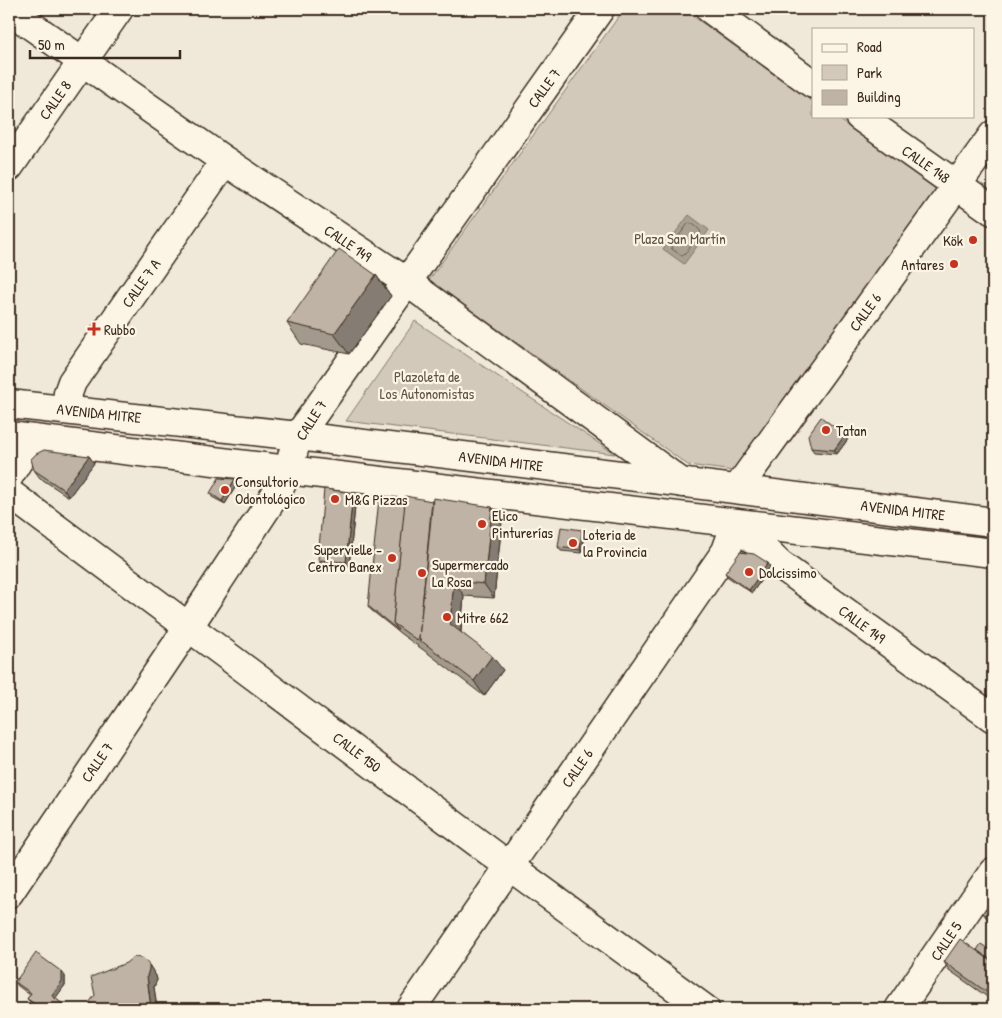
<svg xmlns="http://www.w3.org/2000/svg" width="1002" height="1018" font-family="'Patrick Hand',sans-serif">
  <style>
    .green { fill: #d2c9ba; stroke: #867a6c }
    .water { fill: #aaa091; stroke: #7e7163 }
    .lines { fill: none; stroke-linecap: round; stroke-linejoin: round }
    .shore { stroke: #67594c; stroke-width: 1 }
    .minor-casing { stroke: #3b2a1e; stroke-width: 31 }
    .major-casing { stroke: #3b2a1e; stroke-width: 31 }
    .minor { stroke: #fcf5e5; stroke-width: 28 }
    .major { stroke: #fcf5e5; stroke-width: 28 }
    .wall { fill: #a39a8d; stroke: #3b2a1e }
    .shaded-wall { fill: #857d73; stroke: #3b2a1e }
    .building { fill: #beb3a4; stroke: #3b2a1e }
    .poi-dot { fill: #c8321e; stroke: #fcf5e5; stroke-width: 2 }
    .labels { text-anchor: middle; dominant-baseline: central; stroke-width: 4.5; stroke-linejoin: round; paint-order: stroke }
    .street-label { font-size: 15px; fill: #3b2a1e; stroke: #fcf5e5 }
    .park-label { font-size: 15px; fill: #615245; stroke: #fcf5e5 }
    .poi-label { font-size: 15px; fill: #3b2a1e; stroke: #fcf5e5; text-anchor: start }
  </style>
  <rect width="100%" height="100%" fill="#f0e9d9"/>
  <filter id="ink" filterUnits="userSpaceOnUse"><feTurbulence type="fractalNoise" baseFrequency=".02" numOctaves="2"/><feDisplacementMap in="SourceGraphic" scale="10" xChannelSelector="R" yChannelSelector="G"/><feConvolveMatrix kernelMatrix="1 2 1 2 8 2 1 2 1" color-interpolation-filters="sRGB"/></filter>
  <g filter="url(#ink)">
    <g class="green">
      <polygon points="624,9 683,9 813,102 813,116 834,116 936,189 734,471 688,465 429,280"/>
      <polygon points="415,321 615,454 346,421"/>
    </g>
    <polygon class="water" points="689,215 709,230 684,264 663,249"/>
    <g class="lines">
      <path class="shore" d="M689,223c4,0 11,6 12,10l-17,22 -2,1 -10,-7 -1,-2z"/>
      <g class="minor-casing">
        <g id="minor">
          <polyline points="710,9 813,84"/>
          <polyline points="9,10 225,161 407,282 682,483"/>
          <polyline points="859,116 993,211"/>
          <polyline points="9,167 119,9"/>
          <polyline points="66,409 68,393 72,382 225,161"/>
          <polyline points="9,476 31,440"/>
          <polyline points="737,489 993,135"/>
          <polyline points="9,493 509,866 705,1009"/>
          <polyline points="9,893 189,626 279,489 288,470 298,436 600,9"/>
          <polyline points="411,1009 726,551 736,523 779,564 993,718"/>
          <polyline points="899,1009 993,872"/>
        </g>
      </g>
      <g class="major-casing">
        <g id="major">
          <polyline points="9,404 298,436 719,487 993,522"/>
          <polyline points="9,436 288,470 993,553"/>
        </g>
      </g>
      <use href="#minor" class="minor"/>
      <use href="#major" class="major"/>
    </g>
    <g class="wall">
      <polygon points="376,275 391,296 349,354 301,344 287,323"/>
      <polygon points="848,439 837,454 814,452 811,448"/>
      <polygon points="89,456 94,463 69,497 40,478 34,470"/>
      <polygon points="238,483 225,504 212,497 210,493"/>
      <polygon points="356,497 349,566 320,563 318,560"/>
      <polygon points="502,521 494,598 464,596 461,632 503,670 484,696 429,654 401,634 371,610 368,606"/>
      <polygon points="582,530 585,534 582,553 561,551 558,547"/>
      <polygon points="768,563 770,567 752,593 728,577 725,573"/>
      <polygon points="993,898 993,924 988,920 983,913"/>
      <polygon points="977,950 993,952 993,1001 949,970 944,962"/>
      <polygon points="149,965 156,976 157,980 154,987 157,1009 94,1009 89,1003"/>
      <polygon points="65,976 65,985 55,998 66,1007 64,1009 34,1009 36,1007 30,1002 27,999 30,995 18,986 15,982"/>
    </g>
    <g class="shaded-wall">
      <polygon points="376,275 391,296 349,354 334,334"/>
      <polygon points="845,435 848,439 837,454 834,450"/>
      <polygon points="89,456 94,463 69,497 64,490"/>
      <polygon points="235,479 238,483 225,504 222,501"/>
      <polygon points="353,493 356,497 349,566 346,562"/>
      <polygon points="492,507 502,521 494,598 484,584"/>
      <polygon points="582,530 585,534 582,553 580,550"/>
      <polygon points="768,563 770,567 752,593 749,590"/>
      <polygon points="454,581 464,596 460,639 450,624"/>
      <polygon points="492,656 503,670 484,696 474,681"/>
      <polygon points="149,965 156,976 157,980 154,987 157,1009 151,1009 147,976"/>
      <polygon points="62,972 65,976 65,985 55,999 52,996"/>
      <polygon points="63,1004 66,1007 64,1009 59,1009"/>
    </g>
    <g class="building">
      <polygon points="339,249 376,275 334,334 287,323"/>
      <polygon points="821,417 845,435 834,450 811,448 808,435"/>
      <polygon points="44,450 89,456 64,490 34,470 31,459 36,454"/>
      <polygon points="219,478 235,479 222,501 210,493"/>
      <polygon points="324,489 353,493 346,562 318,560"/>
      <polygon points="405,496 432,501 419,639 421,643 393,623"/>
      <polygon points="433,498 492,507 484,584 454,581 450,624 492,656 474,681 419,639"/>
      <polygon points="379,499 405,502 393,623 398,630 368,606"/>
      <polygon points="561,527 582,530 580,550 558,547"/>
      <polygon points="740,552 754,554 768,563 749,590 725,573"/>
      <polygon points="993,898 993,920 983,913"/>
      <polygon points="960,939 993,962 993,992 991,995 944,962"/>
      <polygon points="981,944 993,952 993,962 977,950"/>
      <polygon points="36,953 62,972 62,981 52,996 63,1004 59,1009 34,1009 37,1005 27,999 31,993 15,982"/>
      <polygon points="136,957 144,959 149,965 149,969 147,976 151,1009 95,1009 97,1008 89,1003 95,995 91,977 126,963 132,958"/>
    </g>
  </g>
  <g class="poi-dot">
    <circle cx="973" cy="240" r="5"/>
    <circle cx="954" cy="264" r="5"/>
    <path d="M91.5 321.5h5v5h5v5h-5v5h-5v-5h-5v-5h5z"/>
    <circle cx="826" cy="430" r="5"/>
    <circle cx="225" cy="490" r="5"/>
    <circle cx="335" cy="499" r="5"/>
    <circle cx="482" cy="524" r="5"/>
    <circle cx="573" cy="543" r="5"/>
    <circle cx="392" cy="558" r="5"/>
    <circle cx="749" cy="572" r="5"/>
    <circle cx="422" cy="573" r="5"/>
    <circle cx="447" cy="617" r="5"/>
  </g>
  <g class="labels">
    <g class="street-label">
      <text transform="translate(544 88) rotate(-54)">CALLE 7</text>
      <text transform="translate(55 100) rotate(-55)">CALLE 8</text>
      <text transform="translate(926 164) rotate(35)">CALLE 148</text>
      <text transform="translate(348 243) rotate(34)">CALLE 149</text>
      <text transform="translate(141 283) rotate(-55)">CALLE 7 A</text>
      <text transform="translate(865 312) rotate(-54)">CALLE 6</text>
      <text transform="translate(99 413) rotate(6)">AVENIDA MITRE</text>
      <text transform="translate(311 420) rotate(-58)">CALLE 7</text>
      <text transform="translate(501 461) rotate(7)">AVENIDA MITRE</text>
      <text transform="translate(903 510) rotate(7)">AVENIDA MITRE</text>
      <text transform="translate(862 624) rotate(36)">CALLE 149</text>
      <text transform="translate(357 752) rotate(37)">CALLE 150</text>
      <text transform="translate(97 762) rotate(-56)">CALLE 7</text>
      <text transform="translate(577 768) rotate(-56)">CALLE 6</text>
      <text transform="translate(946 941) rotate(-56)">CALLE 5</text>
    </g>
    <g class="park-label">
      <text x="680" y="238">Plaza San Martín</text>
      <text x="427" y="376">Plazoleta de<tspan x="427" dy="17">Los Autonomistas</tspan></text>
    </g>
    <g class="poi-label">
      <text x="963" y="240" text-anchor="end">Kök</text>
      <text x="944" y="264" text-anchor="end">Antares</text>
      <text x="104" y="329">Rubbo</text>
      <text x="836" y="430">Tatan</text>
      <text x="235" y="481">Consultorio<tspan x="235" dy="17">Odontológico</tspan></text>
      <text x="345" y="499">M&amp;G Pizzas</text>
      <text x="492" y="515">Elico<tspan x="492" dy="17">Pinturerías</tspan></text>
      <text x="583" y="534">Loteria de<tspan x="583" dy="17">la Provincia</tspan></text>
      <text x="382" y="549" text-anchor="end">Supervielle -<tspan x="382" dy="17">Centro Banex</tspan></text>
      <text x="432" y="564">Supermercado<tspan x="432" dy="17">La Rosa</tspan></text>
      <text x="759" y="572">Dolcissimo</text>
      <text x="457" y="617">Mitre 662</text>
    </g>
  </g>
  <rect width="1002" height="1018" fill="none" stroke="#fcf5e5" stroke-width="30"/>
  <rect x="15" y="15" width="972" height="988" fill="none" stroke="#3b2a1e" stroke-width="2" filter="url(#ink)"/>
  <rect x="812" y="28" width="162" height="90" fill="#fcf5e5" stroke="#afa495"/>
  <rect x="822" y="44" width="25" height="8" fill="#fcf5e5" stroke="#afa495"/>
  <text x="857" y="52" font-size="15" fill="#3b2a1e">Road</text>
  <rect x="822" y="65" width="25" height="15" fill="#d2c9ba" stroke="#afa495"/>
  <text x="857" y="78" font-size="15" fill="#3b2a1e">Park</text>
  <rect x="822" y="90" width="25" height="15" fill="#beb3a4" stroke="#afa495"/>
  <text x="857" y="102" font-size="15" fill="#3b2a1e">Building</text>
  <path d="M30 50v8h150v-8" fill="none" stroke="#3b2a1e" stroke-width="2.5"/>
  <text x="38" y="50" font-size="15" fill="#3b2a1e" stroke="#fcf5e5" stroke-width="4" paint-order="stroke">50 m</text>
</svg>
